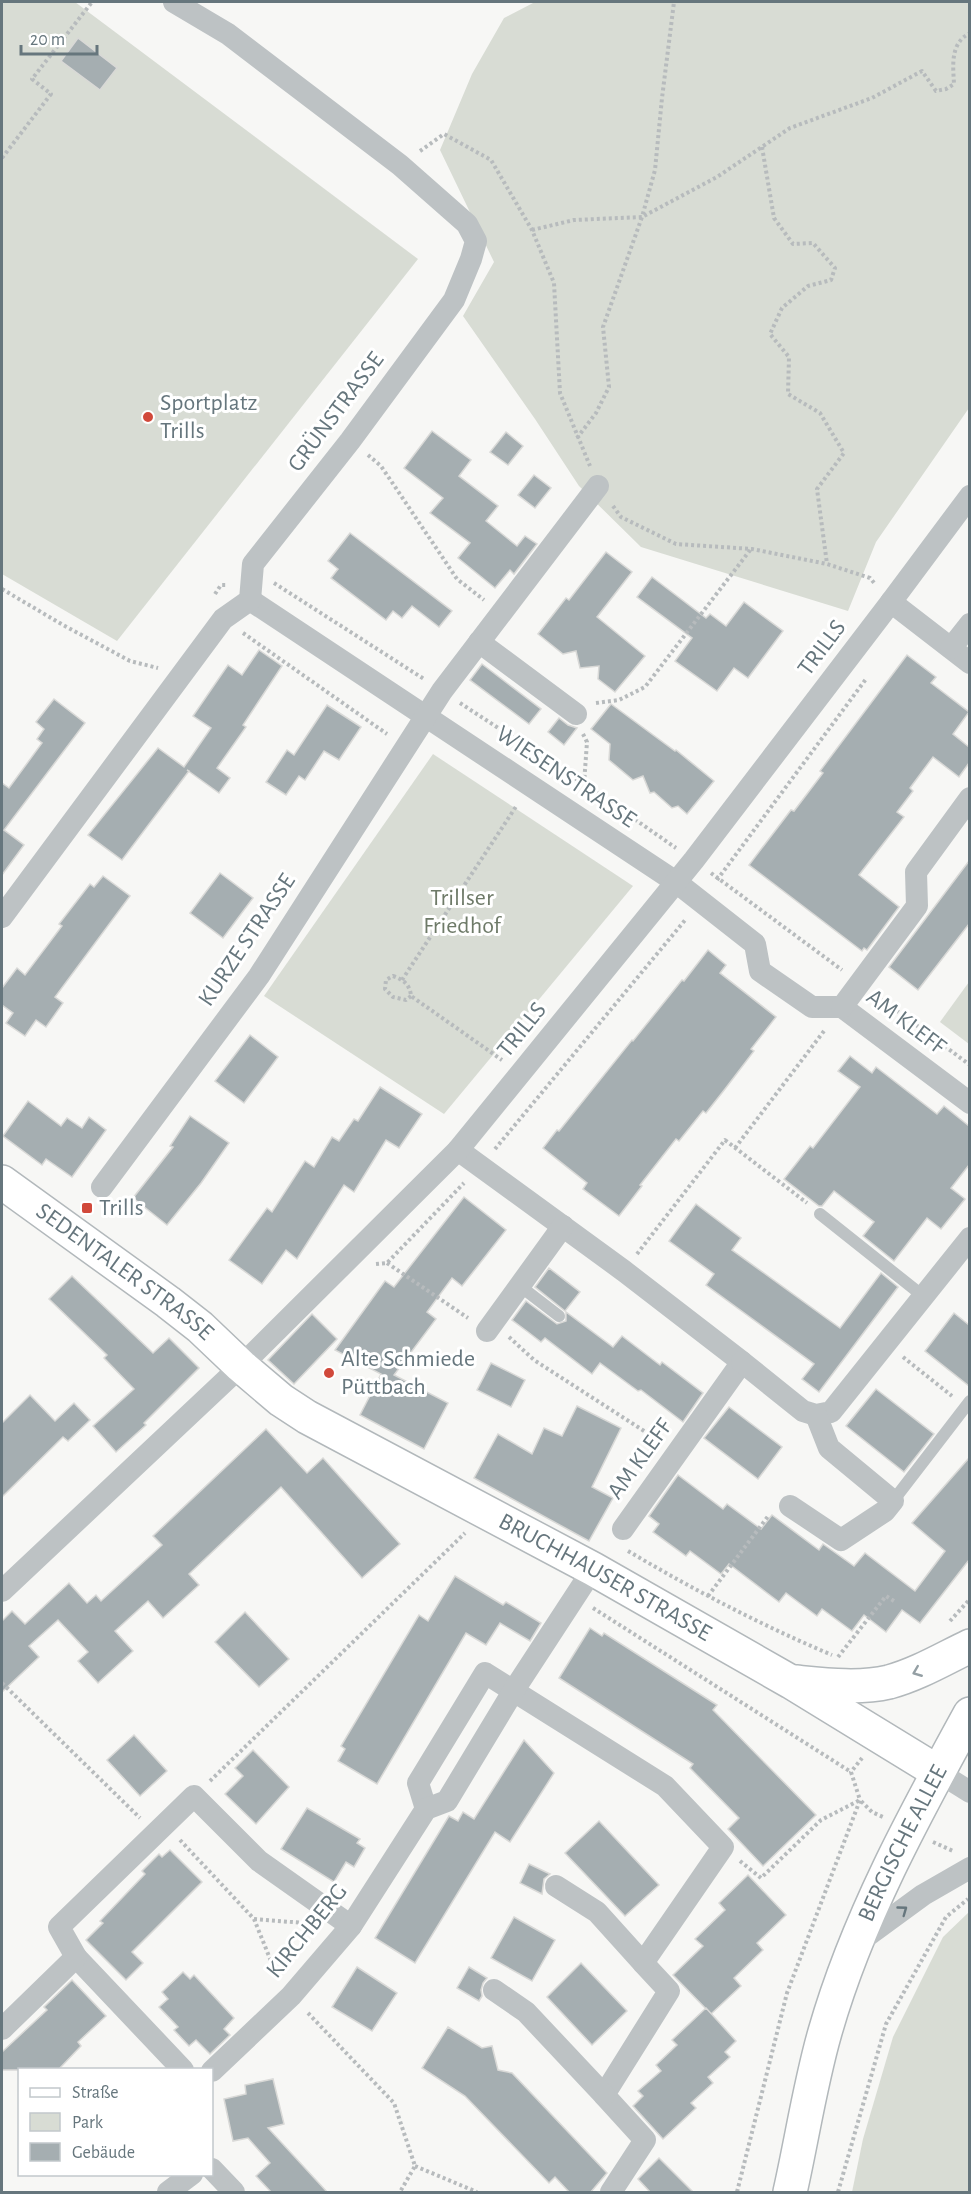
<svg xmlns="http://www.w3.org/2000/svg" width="971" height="2194" font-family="'Alegreya Sans',sans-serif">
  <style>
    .green { fill: #d8dcd4 }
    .building { fill: #a5aeb1; stroke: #d9d9d7; stroke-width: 1.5 }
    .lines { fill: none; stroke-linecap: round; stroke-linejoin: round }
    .secondary-casing { stroke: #b2b8bb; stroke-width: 36 }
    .path { stroke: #b7bbbd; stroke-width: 4; stroke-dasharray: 3 3; stroke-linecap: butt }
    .lane { stroke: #bdc2c4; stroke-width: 12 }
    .street { stroke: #bdc2c4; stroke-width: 22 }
    .secondary { stroke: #fff; stroke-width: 33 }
    .oneway { stroke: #949fa4 }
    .oneway2 { stroke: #66767d }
    .poi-dot { fill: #d1493b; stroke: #fff; stroke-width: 2 }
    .labels { text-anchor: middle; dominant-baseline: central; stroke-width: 6; stroke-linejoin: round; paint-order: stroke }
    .poi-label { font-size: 24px; fill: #66767d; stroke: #fff; text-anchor: start }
    .street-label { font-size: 24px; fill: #66767d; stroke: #fff }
    .park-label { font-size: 24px; fill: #6e7a68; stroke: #fff }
  </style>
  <rect width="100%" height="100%" fill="#f7f7f5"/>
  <g class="green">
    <polygon points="2,2 75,2 418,259 117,641 2,574"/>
    <polygon points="535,2 969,2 969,408 876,542 848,611 641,547 579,486 535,419 463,316 494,262 440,150 472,74 504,18"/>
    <polygon points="433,754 633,886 444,1114 264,996"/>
    <polygon points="969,982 969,1044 940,1022"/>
    <polygon points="969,1912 969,2192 852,2192 863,2139 893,2037 943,1937"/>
  </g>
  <g class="building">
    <polygon points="78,38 117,68 100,90 61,61"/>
    <polygon points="432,431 471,460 459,476 498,506 486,521 517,546 525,536 537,544 514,574 510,570 495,588 458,558 470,543 430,513 443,498 404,468"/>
    <polygon points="506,432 523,446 508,465 490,452"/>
    <polygon points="534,475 551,488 535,508 518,495"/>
    <polygon points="350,533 452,611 439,627 412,606 402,618 393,611 386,620 331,578 338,569 328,561"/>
    <polygon points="606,552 632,572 597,617 645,656 615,692 598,679 599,666 580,668 576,651 563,654 538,634 566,598 569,600"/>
    <polygon points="652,577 706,618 710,614 726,626 744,602 783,631 748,678 734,668 717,691 675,661 692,638 637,597"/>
    <polygon points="259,650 282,666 243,725 246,727 217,768 230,778 219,793 187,770 189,771 122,860 88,835 158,748 184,767 211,728 193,716 228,665 242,675"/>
    <polygon points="907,655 936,677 931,683 969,712 953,734 969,747 969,763 959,777 933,757 910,788 913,791 897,812 904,817 859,875 899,907 867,950 864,948 862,951 749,865 791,810 794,811 823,773 820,771"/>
    <polygon points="482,664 541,709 529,724 470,680"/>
    <polygon points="54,699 85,723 4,830 24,845 2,875 2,783 9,788 42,743 37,739 44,729 36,722"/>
    <polygon points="611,704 675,751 676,750 714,781 687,814 678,806 672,808 654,792 650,793 643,776 633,780 609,760 610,744 591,729"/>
    <polygon points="327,705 361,727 339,760 324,751 305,780 299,776 286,795 266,782 287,750 294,755"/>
    <polygon points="559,718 568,725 577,728 564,745 548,732"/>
    <polygon points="969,861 969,924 918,990 889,967"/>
    <polygon points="220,873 253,898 223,938 190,913"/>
    <polygon points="103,876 130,896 55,997 63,1003 46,1027 36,1020 25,1036 6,1023 13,1013 2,1005 2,988 17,968 25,975 62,926 59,924 90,884 94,887"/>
    <polygon points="708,950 726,965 720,973 776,1017 751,1049 754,1051 725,1089 706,1113 703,1111 679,1141 676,1139 640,1185 642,1186 619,1216 583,1189 587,1183 543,1148 557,1130 559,1131 632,1040 633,1041 682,980 684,981"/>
    <polygon points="250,1035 278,1057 244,1103 215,1081"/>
    <polygon points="850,1056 872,1073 876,1067 937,1114 944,1106 969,1126 969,1165 951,1188 965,1199 941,1229 927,1218 894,1261 863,1236 874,1222 834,1191 822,1206 819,1206 784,1179 810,1146 813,1148 860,1087 838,1071"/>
    <polygon points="380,1087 422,1114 399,1148 386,1140 354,1192 344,1185 297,1259 286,1250 262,1284 229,1260 267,1208 272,1212 305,1161 314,1167 332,1137 339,1141 354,1119 358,1121"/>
    <polygon points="28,1101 61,1126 67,1118 82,1128 89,1117 106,1130 72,1177 46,1159 42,1165 3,1136"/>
    <polygon points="190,1116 229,1143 201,1183 167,1225 133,1198 173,1147 170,1146"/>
    <polygon points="464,1197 506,1230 462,1286 452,1278 427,1312 436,1319 394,1375 448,1403 424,1449 360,1415 381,1374 335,1350 385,1281 394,1287"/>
    <polygon points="696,1204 741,1238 732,1250 840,1328 881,1273 898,1287 819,1392 802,1379 814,1364 706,1285 714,1274 669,1241"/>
    <polygon points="549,1268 580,1292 565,1311 535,1287"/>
    <polygon points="72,1276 153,1353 169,1338 199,1368 144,1423 146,1425 116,1452 93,1426 134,1389 104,1358 107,1355 49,1299"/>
    <polygon points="526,1301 557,1324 566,1321 566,1312 613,1347 622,1336 660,1365 662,1362 703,1393 683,1422 641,1390 638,1391 600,1363 592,1374 545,1338 541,1342 528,1332 512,1320"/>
    <polygon points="954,1313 969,1325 969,1386 925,1351"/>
    <polygon points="312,1314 337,1339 294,1384 268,1360"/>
    <polygon points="491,1363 525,1380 511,1407 477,1390"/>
    <polygon points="876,1389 934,1434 904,1472 846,1426"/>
    <polygon points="30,1395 55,1421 74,1403 90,1420 68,1441 63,1437 2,1497 2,1423"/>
    <polygon points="577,1406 621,1428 592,1487 613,1498 589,1541 474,1478 498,1434 532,1454 544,1428 562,1436"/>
    <polygon points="729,1407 782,1447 758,1479 704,1438"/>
    <polygon points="266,1429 307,1473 323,1458 400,1544 362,1578 281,1487 189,1574 199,1585 163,1618 148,1601 115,1631 133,1651 98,1683 78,1661 88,1652 58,1620 29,1646 39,1657 2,1692 2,1621 12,1611 25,1624 69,1583 87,1603 96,1595 101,1601 162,1545 153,1536"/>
    <polygon points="969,1458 969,1560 920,1623 902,1610 886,1632 864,1615 852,1631 822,1609 817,1616 786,1593 779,1602 729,1564 721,1574 690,1551 686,1556 653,1532 659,1524 649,1516 678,1475 723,1509 727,1504 761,1529 772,1515 819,1550 823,1544 854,1566 865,1553 915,1591 945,1551 912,1523"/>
    <polygon points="455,1576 503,1605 506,1602 541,1623 530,1641 500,1623 486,1645 466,1633 377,1784 338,1761 345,1749 341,1746 419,1615 428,1621"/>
    <polygon points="245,1612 289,1659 259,1687 215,1642"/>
    <polygon points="590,1628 602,1636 604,1633 717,1705 713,1710 816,1815 763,1866 728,1829 739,1818 690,1768 693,1764 559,1678"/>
    <polygon points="134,1735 167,1771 140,1796 107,1760"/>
    <polygon points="524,1740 554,1773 510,1842 495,1832 415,1963 375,1938 449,1816 458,1821 463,1812 474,1819"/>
    <polygon points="253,1750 289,1787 256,1824 225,1794 243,1776 235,1768"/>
    <polygon points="307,1808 360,1839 357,1843 365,1848 354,1867 346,1862 334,1882 281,1849"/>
    <polygon points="599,1821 659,1885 625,1916 565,1853"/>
    <polygon points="170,1850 202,1882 132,1952 143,1963 126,1980 86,1940 103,1923 100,1921 145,1874 142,1871 159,1854 162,1857"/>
    <polygon points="529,1864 550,1874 544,1879 542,1894 520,1883"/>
    <polygon points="748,1875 786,1915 757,1943 763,1950 734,1978 741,1986 711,2014 673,1975 703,1946 695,1939 725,1910 719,1903"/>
    <polygon points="514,1917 555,1940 532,1981 491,1958"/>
    <polygon points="581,1963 627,2011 592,2045 547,1997"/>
    <polygon points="357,1967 397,1993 372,2031 332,2007"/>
    <polygon points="469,1967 487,1978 483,1983 481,1990 482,1996 479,2001 457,1988"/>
    <polygon points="183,1972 190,1979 194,1975 234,2018 224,2029 230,2035 210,2054 196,2040 189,2046 174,2030 178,2027 159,2007 168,1999 162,1992"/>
    <polygon points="72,1980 106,2016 78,2042 81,2046 58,2070 2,2070 2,2052 47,2010 44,2007"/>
    <polygon points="706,2008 736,2041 725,2052 730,2057 708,2077 713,2083 691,2103 696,2108 663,2139 633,2106 643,2096 638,2091 661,2071 656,2065 677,2045 672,2040"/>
    <polygon points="448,2027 482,2048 492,2046 498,2070 512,2073 607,2173 590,2193 570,2193 555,2177 549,2183 465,2096 422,2068"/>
    <polygon points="273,2079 284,2124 268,2128 328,2193 272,2193 256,2176 270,2163 248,2138 233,2141 224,2099 246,2094 245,2085"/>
    <polygon points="659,2158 694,2193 651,2193 638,2179"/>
  </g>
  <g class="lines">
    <g class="secondary-casing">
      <g id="secondary">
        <path id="s1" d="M2,1182l166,120 32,25 41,39 40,34 26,17 286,152 198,113 147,90"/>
        <path d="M796,1682c30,3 63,7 93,0 29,-8 54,-23 81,-36"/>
        <path id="s2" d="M790,2192c12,-53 20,-108 35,-160 32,-112 89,-216 145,-318"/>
      </g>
    </g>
    <g class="path">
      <polyline points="762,147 774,218 793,244 813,243 835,268 831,280 808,286 782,308 770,334 789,357 788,394 820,413 844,453 817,489 827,564"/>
      <polyline points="420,151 444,134 491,160 532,230 554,283 560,393 590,466"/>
      <polyline points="2,158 51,94 32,79 92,2"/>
      <polyline points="532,230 574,220 642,217 655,170 662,98 674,2"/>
      <path d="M577,438l19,-25 13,-26 -6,-60 39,-110 75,-40 73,-49 82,-30 50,-27 14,20 10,-2 8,-5c-1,-19 -4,-41 16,-51"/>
      <polyline points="368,455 381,466 457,579 484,600"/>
      <polyline points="613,506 621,517 676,544 752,549 827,564 870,578 875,584"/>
      <polyline points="274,583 424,679"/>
      <polyline points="2,589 63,625 130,661 158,668"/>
      <polyline points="215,594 221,585 227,585"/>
      <polyline points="243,633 387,734"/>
      <polyline points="460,703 584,784 676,848"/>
      <polyline points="596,703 619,700 645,687 751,549"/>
      <polyline points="583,734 587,742 584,784"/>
      <polyline points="711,873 842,970"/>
      <polyline points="717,880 866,679"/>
      <polyline points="402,980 517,805"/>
      <path d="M411,996l-5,4 -13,-3 -8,-8 1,-9 7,-4c11,4 17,9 18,20l91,64"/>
      <polyline points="877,996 970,1065"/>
      <polyline points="735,1148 824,1031"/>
      <polyline points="495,1149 686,919"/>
      <polyline points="637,1254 725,1140 807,1203"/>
      <polyline points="387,1263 468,1318"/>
      <polyline points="376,1264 387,1263 464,1183"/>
      <polyline points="509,1337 534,1360 658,1440"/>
      <polyline points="903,1357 952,1396"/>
      <path d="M628,1551c66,39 133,74 204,104"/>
      <polyline points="708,1596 769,1515"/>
      <polyline points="593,1608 851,1772"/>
      <polyline points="950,1621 970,1599"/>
      <polyline points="838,1657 886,1596 894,1601"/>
      <polyline points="2,1683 140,1818"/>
      <polyline points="210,1781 465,1533"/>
      <polyline points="180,1840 254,1919 277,1976"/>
      <polyline points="933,1842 953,1851"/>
      <polyline points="740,1861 761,1878 821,1820 860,1800 872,1812 883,1817"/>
      <polyline points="254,1919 304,1923"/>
      <polyline points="308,2013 394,2103 415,2166 400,2192"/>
      <polyline points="415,2166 477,2192"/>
      <polyline points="737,2192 787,1993 860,1800 851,1772 862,1758"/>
      <polyline points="838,2192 886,2024 946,1917 968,1899"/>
    </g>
    <g class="lane">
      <polyline points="820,1214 923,1296"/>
      <polyline points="520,1286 559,1316"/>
      <polyline points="893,1501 970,1401"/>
    </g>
    <g class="street">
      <polyline points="250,600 676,882 755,944 760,971 812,1007 842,1007 970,1103"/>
      <polyline points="891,602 970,663"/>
      <polyline points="479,642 576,714"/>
      <polyline points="951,648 970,624"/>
      <polyline points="2,917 223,619 250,600 253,564 350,441 454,300 471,259 476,241 467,224 400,165 228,34 174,2"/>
      <polyline points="842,1007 917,906 916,872 970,798"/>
      <polyline points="458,1150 624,1271 742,1362 623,1529"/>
      <polyline points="102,1187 259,976 442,691 598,486"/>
      <polyline points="487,1331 563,1226"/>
      <polyline points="742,1362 803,1411 816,1415 831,1412 970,1238"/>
      <polyline points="790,1506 841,1540 885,1511 893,1501 829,1448 816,1415"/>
      <polyline points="2,1591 241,1366 458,1150 694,860 891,602 970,496"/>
      <polyline points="938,1772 970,1792"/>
      <polyline points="426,1809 418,1783 485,1673 665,1786 723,1847 643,1963 669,1991 604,2095 645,2140 611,2192"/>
      <polyline points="556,1886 597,1912 643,1963"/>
      <polyline points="856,1944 923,1895 970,1868"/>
      <polyline points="76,1957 183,2070"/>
      <polyline points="494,1990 526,2012 604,2095"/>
      <polyline points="2,2029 76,1957 59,1927 194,1796 259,1861 351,1926"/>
      <polyline points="212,2071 291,1996 351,1926 426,1809 447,1801 514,1690 593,1569"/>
      <polyline points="212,2169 234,2192"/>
      <polyline points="168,2192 192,2174"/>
    </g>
    <use href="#secondary" class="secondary"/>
  </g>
  <defs><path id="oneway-chevron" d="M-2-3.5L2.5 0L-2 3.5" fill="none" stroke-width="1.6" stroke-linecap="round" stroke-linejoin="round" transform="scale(1.5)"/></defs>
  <use class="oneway" href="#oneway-chevron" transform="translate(917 1672) rotate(158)"/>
  <use class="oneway2" href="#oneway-chevron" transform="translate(903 1910) rotate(-36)"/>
  <g class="poi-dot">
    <circle cx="148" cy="417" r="6"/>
    <rect x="81" y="1202" width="12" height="12" rx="3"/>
    <circle cx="329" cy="1373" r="6"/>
  </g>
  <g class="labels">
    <g class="poi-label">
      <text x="160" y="403">Sportplatz<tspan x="160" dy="28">Trills</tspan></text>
      <text x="99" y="1208">Trills</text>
      <text x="341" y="1359">Alte Schmiede<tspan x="341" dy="28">Püttbach</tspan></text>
    </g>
    <g class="street-label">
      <text transform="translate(336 412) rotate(-53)">GRÜNSTRASSE</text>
      <text transform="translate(822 648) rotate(-53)">TRILLS</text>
      <text transform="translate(566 777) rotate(34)">WIESENSTRASSE</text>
      <text transform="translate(247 940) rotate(-56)">KURZE STRASSE</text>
      <text transform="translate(906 1022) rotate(37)">AM KLEFF</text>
      <text transform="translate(522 1030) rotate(-51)">TRILLS</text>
      <text stroke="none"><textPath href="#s1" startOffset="152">SEDENTALER STRASSE</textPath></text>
      <text transform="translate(640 1459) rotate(-54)">AM KLEFF</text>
      <text stroke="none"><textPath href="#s1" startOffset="724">BRUCHHAUSER STRASSE</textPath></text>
      <text stroke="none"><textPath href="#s2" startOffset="368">BERGISCHE ALLEE</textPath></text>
      <text transform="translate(307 1931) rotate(-51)">KIRCHBERG</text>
    </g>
    <g class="park-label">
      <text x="462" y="898">Trillser<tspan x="462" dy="28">Friedhof</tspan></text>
    </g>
  </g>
  <rect width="971" height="2194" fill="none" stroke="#66767d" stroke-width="6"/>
  <rect x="18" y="2068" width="195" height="108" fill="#ffffff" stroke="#c2c8cb" stroke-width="1.5"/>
  <rect x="30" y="2088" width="30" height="9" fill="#ffffff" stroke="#c2c8cb" stroke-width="1.5"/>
  <text x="72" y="2098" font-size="18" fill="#66767d">Straße</text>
  <rect x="30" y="2113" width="30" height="18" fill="#d8dcd4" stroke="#c2c8cb" stroke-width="1.5"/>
  <text x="72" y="2128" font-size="18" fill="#66767d">Park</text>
  <rect x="30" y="2143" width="30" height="18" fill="#a5aeb1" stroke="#c2c8cb" stroke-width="1.5"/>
  <text x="72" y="2158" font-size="18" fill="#66767d">Gebäude</text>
  <path d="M21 45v9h76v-9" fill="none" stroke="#66767d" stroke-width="3"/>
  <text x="30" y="45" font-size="18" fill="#66767d" stroke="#ffffff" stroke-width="4.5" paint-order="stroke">20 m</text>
</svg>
